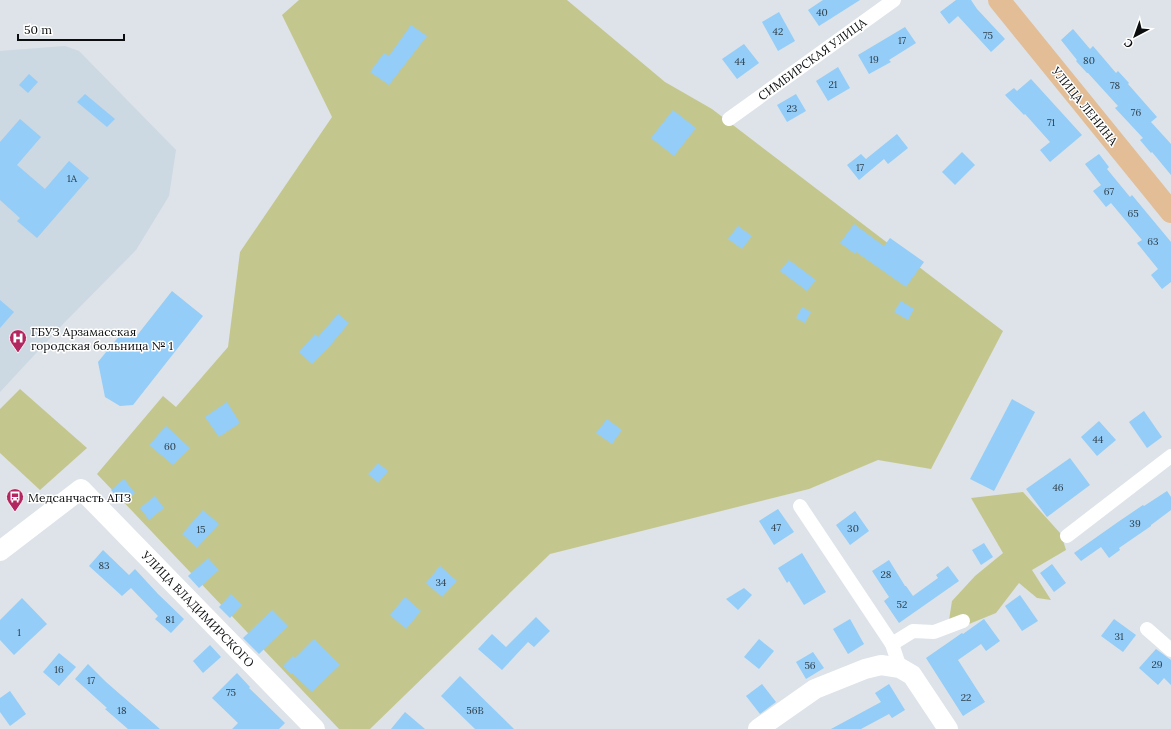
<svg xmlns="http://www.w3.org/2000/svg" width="1171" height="729" font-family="Lora,serif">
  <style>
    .built { fill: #ccd8e2 }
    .green { fill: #c4c78d }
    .building { fill: #94cdf8 }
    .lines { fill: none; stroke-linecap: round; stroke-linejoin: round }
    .street { stroke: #fff; stroke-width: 14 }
    .secondary { stroke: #fff; stroke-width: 20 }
    .primary { stroke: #e2bd96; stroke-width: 22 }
    .labels { text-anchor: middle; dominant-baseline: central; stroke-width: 3; stroke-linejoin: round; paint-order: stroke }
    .number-label { font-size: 10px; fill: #2d3d48 }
    .street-label { font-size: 12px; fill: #0b0d0e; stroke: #fff }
    .poi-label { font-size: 12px; fill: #0b0d0e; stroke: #fff; text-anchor: start }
  </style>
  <rect width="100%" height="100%" fill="#dde3e8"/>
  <polygon class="built" points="65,46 79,51 176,150 169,196 136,250 64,323 0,392 0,51"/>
  <g class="green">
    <polygon points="299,0 567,0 665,82 712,109 1003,331 931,469 878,460 809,489 550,554 370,729 339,729 97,474 163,396 176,407 228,347 240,252 332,117 282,15"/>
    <polygon points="20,389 87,448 40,490 0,453 0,409"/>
    <polygon points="1023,492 1061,534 1066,550 1032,570 1051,600 1037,598 1019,583 996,613 947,633 952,601 975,576 1003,553 971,498"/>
  </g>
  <g class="building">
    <polygon points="823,0 860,0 819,26 808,10"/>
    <polygon points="956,0 971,0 977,9 1005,39 991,52 958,16 949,24 940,12"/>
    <polygon points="779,12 795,41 778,51 762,22"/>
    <polygon points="411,25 427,36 389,85 370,72 384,53 389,56"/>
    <polygon points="905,27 916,43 889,60 891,62 869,74 858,55"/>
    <polygon points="1073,29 1090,49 1093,46 1116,73 1118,71 1129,83 1128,84 1157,117 1151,122 1171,144 1171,175 1152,152 1151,153 1140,140 1143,138 1115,108 1118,106 1088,73 1087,73 1076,61 1077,60 1061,40"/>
    <polygon points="744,44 759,63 737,79 722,59"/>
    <polygon points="838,67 850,88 828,101 816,81"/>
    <polygon points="29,74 38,82 28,93 19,85"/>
    <polygon points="1031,79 1082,135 1050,162 1040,150 1050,142 1025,114 1024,115 1005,95 1014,88 1017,91"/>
    <polygon points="85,94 115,119 107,127 77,102"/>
    <polygon points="796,94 806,111 787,122 777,105"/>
    <polygon points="673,110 696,128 674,156 651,138"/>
    <polygon points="20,119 41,137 17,165 45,189 69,161 89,178 37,238 17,221 20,218 0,200 0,142"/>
    <polygon points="897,134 908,148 888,164 884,159 859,180 847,165 861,154 866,159"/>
    <polygon points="962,152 975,165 955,185 942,172"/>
    <polygon points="1099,154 1109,167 1107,169 1130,197 1132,195 1171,242 1171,282 1162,289 1151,275 1158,269 1137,243 1142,240 1111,203 1106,207 1093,191 1101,185 1085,164"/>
    <polygon points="854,224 884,246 890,238 924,262 906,287 856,252 855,254 840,243"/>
    <polygon points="738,226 752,236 742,249 728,239"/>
    <polygon points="789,260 816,280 807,291 780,271"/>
    <polygon points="172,291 203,316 133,405 120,406 105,397 98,362 124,330 135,338"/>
    <polygon points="0,300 14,312 0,328"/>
    <polygon points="901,301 914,309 908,320 894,312"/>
    <polygon points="802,307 811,312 805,323 796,318"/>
    <polygon points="338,314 349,323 329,347 312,364 299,352 315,334 318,337"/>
    <polygon points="1012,399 1035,412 994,491 970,479"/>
    <polygon points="227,402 240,423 219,437 205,417"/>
    <polygon points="1144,411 1162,437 1147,448 1129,422"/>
    <polygon points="607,419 622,430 612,444 596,433"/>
    <polygon points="1099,421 1116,440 1097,456 1081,437"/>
    <polygon points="166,426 190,448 173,465 149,445"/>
    <polygon points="1070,458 1090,485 1047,517 1026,489"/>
    <polygon points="378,463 388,471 378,483 368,474"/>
    <polygon points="124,479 135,493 122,503 111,490"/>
    <polygon points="1167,491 1171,497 1171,510 1151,525 1151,526 1119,548 1120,550 1109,558 1101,547 1081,561 1074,553 1118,522 1143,505 1144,506"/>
    <polygon points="155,496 164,508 149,520 140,508"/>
    <polygon points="778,509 794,532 774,545 759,521"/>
    <polygon points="203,510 219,524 197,548 182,534"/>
    <polygon points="855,511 869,531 850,545 836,525"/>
    <polygon points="984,543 993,557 981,565 972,550"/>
    <polygon points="103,550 129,575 135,569 158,594 184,619 171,633 155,619 158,616 131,588 122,596 89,566"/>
    <polygon points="802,553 826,592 804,605 789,581 787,583 778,568"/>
    <polygon points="208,558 219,570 199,588 188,576"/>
    <polygon points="889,560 905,586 906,586 913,596 938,578 936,575 948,566 959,581 899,623 884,601 889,597 872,571"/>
    <polygon points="1052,564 1066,583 1054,592 1040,573"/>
    <polygon points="440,566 457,581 442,597 426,583"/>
    <polygon points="744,588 752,595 738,610 726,599"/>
    <polygon points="231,594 242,605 230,618 219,607"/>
    <polygon points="1020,595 1038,621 1022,631 1005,606"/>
    <polygon points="405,597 421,611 406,629 390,615"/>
    <polygon points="22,598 47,624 14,655 0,640 0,620"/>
    <polygon points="272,610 288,626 259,654 243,638"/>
    <polygon points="536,617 550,631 534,647 528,642 502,670 478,649 492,634 506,647"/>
    <polygon points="850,619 864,644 848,654 833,629"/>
    <polygon points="984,619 1000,641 986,651 981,644 958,660 985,702 963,716 926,658 962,633 963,634"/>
    <polygon points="1114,619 1136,635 1123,652 1101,636"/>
    <polygon points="314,639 340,665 312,692 292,673 291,674 283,666 293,656 295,658"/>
    <polygon points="759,639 774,651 759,669 744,657"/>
    <polygon points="210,645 221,657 203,673 193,661"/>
    <polygon points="1156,649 1171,660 1171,685 1164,678 1158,685 1139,668"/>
    <polygon points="813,652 824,668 806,679 796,662"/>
    <polygon points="59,653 76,667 59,686 43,672"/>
    <polygon points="88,664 106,682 160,729 128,729 105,709 107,708 75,679"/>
    <polygon points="237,673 250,687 249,688 285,723 279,729 232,729 238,723 212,698"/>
    <polygon points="460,676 514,729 475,729 441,696"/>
    <polygon points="762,684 776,702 760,714 746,696"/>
    <polygon points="889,684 905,710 892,718 889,714 861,729 831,729 881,702 875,693"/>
    <polygon points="10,691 26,714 10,726 0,712 0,698"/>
    <polygon points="405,712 425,729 391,729"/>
  </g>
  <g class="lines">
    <g class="street">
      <polyline points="729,119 894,0"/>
      <polyline points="800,506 892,644 900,668"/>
      <polyline points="1067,536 1171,456"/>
      <polyline points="1147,629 1171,650"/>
      <polyline points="892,644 913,631 934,632 963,621"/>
    </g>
    <g class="secondary">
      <polyline points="0,551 81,489 315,729"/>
      <polyline points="758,729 815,689 865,669 881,665 900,668 912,675 948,729"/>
    </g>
    <polyline class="primary" points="999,0 1171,212"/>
  </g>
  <defs>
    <g id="hospital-pin" transform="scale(0.9)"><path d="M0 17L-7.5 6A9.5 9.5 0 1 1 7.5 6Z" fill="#b32760" stroke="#fff"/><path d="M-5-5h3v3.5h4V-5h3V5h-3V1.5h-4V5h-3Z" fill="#fff"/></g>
    <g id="bus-pin" transform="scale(0.9)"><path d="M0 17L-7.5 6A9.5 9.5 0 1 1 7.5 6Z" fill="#b32760" stroke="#fff"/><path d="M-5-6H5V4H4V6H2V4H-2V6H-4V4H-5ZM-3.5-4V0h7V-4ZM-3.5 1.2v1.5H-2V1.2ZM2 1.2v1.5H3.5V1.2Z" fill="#fff"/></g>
  </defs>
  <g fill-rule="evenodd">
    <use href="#hospital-pin" x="18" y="338"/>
    <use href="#bus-pin" x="15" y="497"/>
  </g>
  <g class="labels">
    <g class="number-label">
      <text x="822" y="12">40</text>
      <text x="778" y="31">42</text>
      <text x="988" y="35">75</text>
      <text x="902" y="40">17</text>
      <text x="874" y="59">19</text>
      <text x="1089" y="60">80</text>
      <text x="740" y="61">44</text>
      <text x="833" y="84">21</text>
      <text x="1115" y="85">78</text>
      <text x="792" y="108">23</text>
      <text x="1136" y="112">76</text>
      <text x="1051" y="122">71</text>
      <text x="860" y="167">17</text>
      <text x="72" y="178">1А</text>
      <text x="1109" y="191">67</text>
      <text x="1133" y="213">65</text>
      <text x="1153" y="241">63</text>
      <text x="1098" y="439">44</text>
      <text x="170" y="446">60</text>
      <text x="1058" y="487">46</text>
      <text x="1135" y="523">39</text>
      <text x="776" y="527">47</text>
      <text x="853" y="528">30</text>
      <text x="201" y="529">15</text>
      <text x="104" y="565">83</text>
      <text x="886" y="574">28</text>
      <text x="441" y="582">34</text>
      <text x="902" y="604">52</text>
      <text x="170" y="619">81</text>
      <text x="19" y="632">1</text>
      <text x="1119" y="636">31</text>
      <text x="1157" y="664">29</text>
      <text x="810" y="665">56</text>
      <text x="59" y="669">16</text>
      <text x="91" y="680">17</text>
      <text x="231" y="692">75</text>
      <text x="966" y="697">22</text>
      <text x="122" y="710">18</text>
      <text x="475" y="710">56В</text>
    </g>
    <g class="street-label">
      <text transform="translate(812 59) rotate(-36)">СИМБИРСКАЯ УЛИЦА</text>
      <text transform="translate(1085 106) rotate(51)">УЛИЦА ЛЕНИНА</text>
      <text transform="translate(198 609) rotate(46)">УЛИЦА ВЛАДИМИРСКОГО</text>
    </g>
    <g class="poi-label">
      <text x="31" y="331">ГБУЗ Арзамасская<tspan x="31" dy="14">городская больница № 1</tspan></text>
      <text x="28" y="497">Медсанчасть АПЗ</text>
    </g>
  </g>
  <g transform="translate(1135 36) rotate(221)" stroke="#ffffff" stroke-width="3" paint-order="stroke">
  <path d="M0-3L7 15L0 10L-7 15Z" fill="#0b0d0e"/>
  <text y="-6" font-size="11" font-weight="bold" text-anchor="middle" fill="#0b0d0e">С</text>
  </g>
  <path d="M18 34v6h106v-6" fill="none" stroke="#0b0d0e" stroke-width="2"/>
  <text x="24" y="34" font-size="12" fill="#0b0d0e" stroke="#ffffff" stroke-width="3" paint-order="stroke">50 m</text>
</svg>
